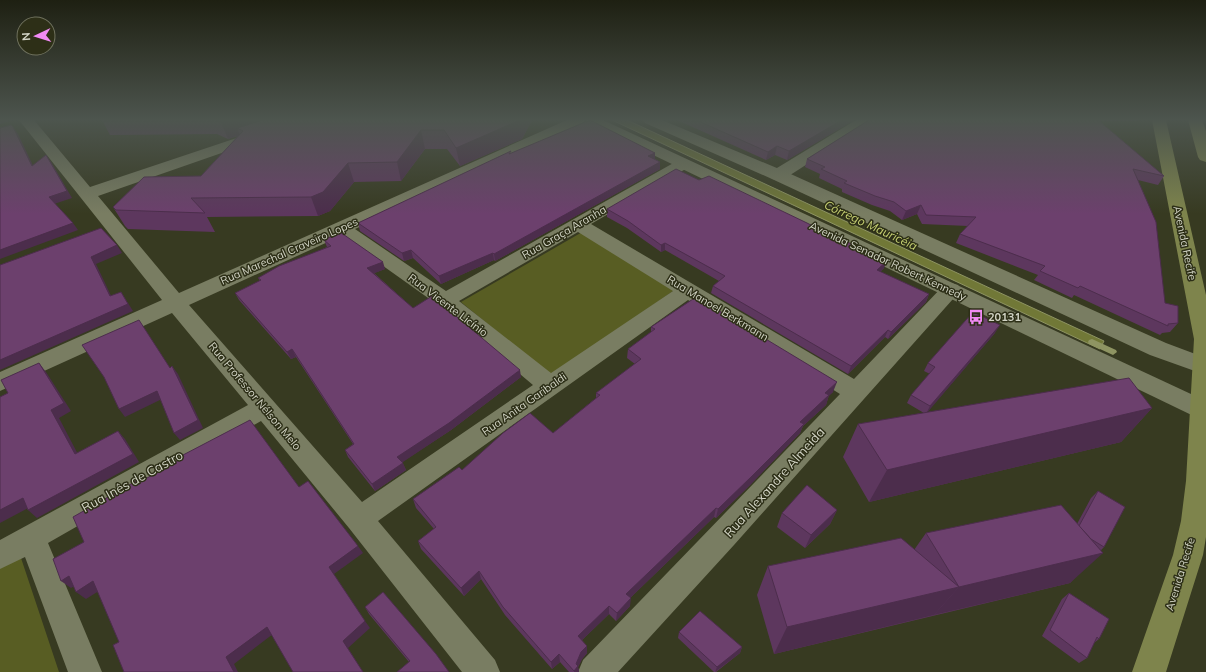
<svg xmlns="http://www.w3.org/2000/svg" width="1206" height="672" font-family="Mulish,sans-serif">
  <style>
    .green { fill: #585d23 }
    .water { fill: #717837; stroke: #8e9462 }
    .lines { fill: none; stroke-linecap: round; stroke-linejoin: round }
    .stream { fill: #8e9462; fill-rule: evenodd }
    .minor { fill: #797d62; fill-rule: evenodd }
    .tertiary { fill: #797d62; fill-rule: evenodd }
    .primary { fill: #7e844c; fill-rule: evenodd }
    .wall { fill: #5d375e }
    .shaded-wall { fill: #4c2d4c }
    .building { fill: #6c406d; stroke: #4c2d4c }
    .labels { text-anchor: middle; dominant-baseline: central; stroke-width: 3; stroke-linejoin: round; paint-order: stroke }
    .street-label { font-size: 11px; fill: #d3d5c6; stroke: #2d2f17 }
    .poi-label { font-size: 11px; font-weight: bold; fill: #d3d5c6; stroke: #2d2f17; text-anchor: start }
    .water-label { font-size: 12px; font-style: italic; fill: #c5cf71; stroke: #2d2f17 }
    .near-street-label { font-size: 13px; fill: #d3d5c6; stroke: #2d2f17 }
  </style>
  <rect width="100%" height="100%" fill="#373a21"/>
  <g class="green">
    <polygon points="584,231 676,289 551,376 461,302"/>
    <polygon points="20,555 59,672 0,672 0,566"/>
  </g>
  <polygon class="water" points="612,120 627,120 1104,341 1100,349"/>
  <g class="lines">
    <polygon class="stream" points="1092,339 1116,350 1117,352 1113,355 1089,344 1088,342 1089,340"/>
    <g class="minor">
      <path d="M19,120h15l56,67 200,-67h20l-2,3 -210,73 81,97 388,-173h18l-2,3 -228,106 91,62 231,-130 6,-2 6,2 2,3 -2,3 -98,57 263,155 90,-94 7,-2 7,2 3,5 -227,255 -116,127h-40l5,-12 257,-266 -152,-94 -310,221 117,139 5,12h-38l-113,-144 -88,-107 -213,122 54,129h-34l-43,-115 -25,12v-29l248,-135 -76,-92 -172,78v-19l162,-72zM578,232l95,59 -122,82 -92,-72zM341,236l97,69 95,80 -171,117 -173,-197z"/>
      <polygon points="856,120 873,120 871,123 784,179 778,180 772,179 770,175 772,171"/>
    </g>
    <g class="tertiary">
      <polygon points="585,120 603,120 1206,401 1206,422 587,123"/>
      <polygon points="643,120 662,120 784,171 1166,343 1206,358 1206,375 1150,355 772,179 645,123"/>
    </g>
    <g class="primary">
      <polygon points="1152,120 1166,120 1206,295 1206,537 1203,555 1166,672 1132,672 1173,555 1181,521 1186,481 1194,339"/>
      <polygon points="1188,120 1202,120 1206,131 1206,162 1200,160 1198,157"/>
    </g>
  </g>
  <g class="wall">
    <polygon points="102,120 532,120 522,139 460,166 447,149 425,149 401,181 354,182 330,211 318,216 207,217 215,232 128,229 125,226 113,207 201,176 238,136 228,139 217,134 110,135"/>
    <polygon points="677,120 854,120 787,160 775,155 766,160"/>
    <polygon points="869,120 1138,120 1137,121 1099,121 1164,176 1158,185 1138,180 1165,303 1178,323 1170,332 1162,333 1160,335 1074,295 1072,298 1034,280 1038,275 956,243 960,234 968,226 922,224 917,214 902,220 890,211 872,205 842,192 842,189 819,178 820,174 805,167 807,159"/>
    <polygon points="511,153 655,153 655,159 660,162 660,169 495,261 494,260 441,284 413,258 404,261 360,231 358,223"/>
    <polygon points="607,209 884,268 880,272 929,294 926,302 888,339 885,337 848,374 711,293 713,286 719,281 665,250 661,252 627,228 607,217"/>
    <polygon points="324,240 385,269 374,273 413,308 521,377 451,430 402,462 406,470 375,491 348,457 345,450 353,444 296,357 291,359 239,300 235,293 260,281 258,278 327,247"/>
    <polygon points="651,327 833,392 829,395 826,405 803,426 800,433 749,486 716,518 714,517 630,598 630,606 616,621 609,614 582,640 587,653 582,659 578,667 579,672 569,672 560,662 552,669 505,615 481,579 464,596 421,549 418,541 434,529 416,508 413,499 462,470 553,433 596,398 596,393 635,364 627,358 628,349 651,332"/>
    <polygon points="995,333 927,412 1152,408 1121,442 869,502 843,457 858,424 924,413 907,403 911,395 930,374 924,371 928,363"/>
    <polygon points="1098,491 1104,547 1070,583 774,654 757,595 768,566 914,550 926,533 1077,524 1091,498"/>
    <polygon points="837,510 830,524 805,548 777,527 782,513"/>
    <polygon points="1069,593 1099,639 1094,643 1087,658 1079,663 1042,636 1062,599"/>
    <polygon points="365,607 449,672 409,662 369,614"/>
    <polygon points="679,632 742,647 740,653 716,672 714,672 678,638"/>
  </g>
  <g class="shaded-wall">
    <polygon points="0,120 8,120 9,121 0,124"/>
    <polygon points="220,120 283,120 243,131 237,128 240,135 228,139"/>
    <polygon points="520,120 532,120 522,139 460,166 456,148"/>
    <polygon points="842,120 854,120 787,160 789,151"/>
    <polygon points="13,127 18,134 37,174 32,166"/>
    <polygon points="421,130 425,149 401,181 397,162"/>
    <polygon points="777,146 775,155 766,160 768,152"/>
    <polygon points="655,153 655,160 648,156"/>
    <polygon points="46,155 51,162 72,198 54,204 49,197"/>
    <polygon points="660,162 660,169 495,261 494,254"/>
    <polygon points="348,163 354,182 330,211 318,216 311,197"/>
    <polygon points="921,205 917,214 902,220 906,211"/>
    <polygon points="73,223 78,230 0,259 0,250"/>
    <polygon points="665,243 665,250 661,252 661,245"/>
    <polygon points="117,245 122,253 96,264 115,304 110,296 91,257"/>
    <polygon points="411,250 413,258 404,261 402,253"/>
    <polygon points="493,253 494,260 441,284 439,276"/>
    <polygon points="887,261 884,268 874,278 877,270"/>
    <polygon points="383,262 385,269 370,275 367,268"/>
    <polygon points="121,292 133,311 0,370 0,360"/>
    <polygon points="929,294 926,302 888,339 891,332"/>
    <polygon points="1000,325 995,333 926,414 930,406"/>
    <polygon points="888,330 885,337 848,374 851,366"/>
    <polygon points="292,349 296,357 291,359 287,352"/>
    <polygon points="39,363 46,372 71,411 59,418 82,462 75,454 51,410"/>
    <polygon points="172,366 178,374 203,428 180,440 174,433"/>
    <polygon points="520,370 521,377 451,430 400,464 397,457"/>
    <polygon points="837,382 833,392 825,400 829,395 826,405 803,426 800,433 749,486 716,518 718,509 800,422 825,393"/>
    <polygon points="157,391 162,399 125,417 119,409"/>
    <polygon points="1152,408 1121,442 869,502 887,470"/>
    <polygon points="118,431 125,439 139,462 37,518 28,510"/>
    <polygon points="403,463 406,470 375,491 372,484"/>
    <polygon points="23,498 32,506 0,523 0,510"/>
    <polygon points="716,508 714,517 626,602 626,594"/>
    <polygon points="837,510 830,524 805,548 811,535"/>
    <polygon points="358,546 363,553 334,574 329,567"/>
    <polygon points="1103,553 1070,583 934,615 959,587"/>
    <polygon points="479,571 481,579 464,596 461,588"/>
    <polygon points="69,576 79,583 71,588 61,581"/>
    <polygon points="93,581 102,589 86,599 76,592"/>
    <polygon points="959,587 934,615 774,654 787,627"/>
    <polygon points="631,598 630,606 616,621 617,613"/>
    <polygon points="609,606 609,614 578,644 578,636"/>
    <polygon points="365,621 370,628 348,648 363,672 343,641"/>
    <polygon points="267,627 273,634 234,664 238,672 234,672 226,657"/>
    <polygon points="587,646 587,653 582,659 578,667 579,672 574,672 576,664 581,652"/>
    <polygon points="742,647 740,653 715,672 717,667"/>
    <polygon points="559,654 560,662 552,669 551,662"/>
  </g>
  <g class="building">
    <polygon points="263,120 520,120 456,148 444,130 421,130 397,162 348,163 323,192 311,197 191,198 205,213 116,210 113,207 144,177 201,176 243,131 237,128"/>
    <polygon points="590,120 655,153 648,156 660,162 494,254 493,253 439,276 411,250 402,253 358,223 511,151 509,154"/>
    <polygon points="696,120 842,120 789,151 777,146 768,152"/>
    <polygon points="869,120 1098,120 1164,176 1133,169 1156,222 1165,303 1178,306 1178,323 1168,324 1168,326 1080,286 1078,288 1040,271 1045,266 960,234 976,217 926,215 921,205 906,211 894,202 875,196 844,183 847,181 821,169 825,167 807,159"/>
    <polygon points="11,125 13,127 32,166 46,155 67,191 49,197 73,223 0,250 0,128"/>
    <polygon points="676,169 699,180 709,176 807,223 838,239 839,238 887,261 877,270 929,294 891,332 888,330 851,366 713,286 725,276 665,243 661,245 628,221 607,209"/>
    <polygon points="101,228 117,245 91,257 110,296 121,292 128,304 0,360 0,265"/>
    <polygon points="340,232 383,262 367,268 413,308 432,296 520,370 449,423 397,457 403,463 372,484 345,450 354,444 292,349 287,352 235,293 261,280 258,278 279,266 331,246 324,240"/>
    <polygon points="696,297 837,382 825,393 829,395 800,422 804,424 751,477 718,509 716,508 626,594 631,598 617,613 609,606 578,636 587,646 581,652 576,664 578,666 574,671 559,654 551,662 503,607 479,571 461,588 418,541 436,527 413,499 459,467 462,470 503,433 530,413 553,433 600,395 596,393 641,359 628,349 655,329 651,327"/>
    <polygon points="973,312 1000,325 930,406 911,395 935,367 928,363"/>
    <polygon points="139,320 170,368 172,366 198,420 174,433 157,391 119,409 104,377 82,345"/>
    <polygon points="39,363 64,403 51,410 75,454 118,431 133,454 28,510 23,498 0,510 0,397 8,393 1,380"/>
    <polygon points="1129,378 1152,408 887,470 858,424"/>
    <polygon points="250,420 299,487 308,481 358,546 329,567 365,621 343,641 363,672 293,672 267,627 226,657 234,672 124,672 113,645 119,642 93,581 76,592 69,576 61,581 53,559 84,542 73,517 145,476 147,478 184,457 183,455"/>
    <polygon points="807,485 837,510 811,535 782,513"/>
    <polygon points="1098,491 1125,507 1104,547 1091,539 1079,526"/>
    <polygon points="1061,505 1103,553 959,587 926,533"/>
    <polygon points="901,538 959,587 787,627 768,566"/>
    <polygon points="383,592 436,654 449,672 397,672 410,661 365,607"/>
    <polygon points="1069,593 1109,619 1099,639 1097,637 1087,658 1050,630"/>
    <polygon points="700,611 742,647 717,667 679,632"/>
  </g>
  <linearGradient id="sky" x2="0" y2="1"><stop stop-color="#1e2012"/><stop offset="0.56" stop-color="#4d554e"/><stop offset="1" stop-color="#4d554e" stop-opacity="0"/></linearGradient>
  <rect width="1206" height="214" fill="url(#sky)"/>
  <defs>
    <g id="bus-bare" transform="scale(1.2)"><path d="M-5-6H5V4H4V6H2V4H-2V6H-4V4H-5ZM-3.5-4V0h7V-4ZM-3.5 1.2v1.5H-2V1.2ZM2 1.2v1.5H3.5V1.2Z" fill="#f18af4" stroke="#2d2f17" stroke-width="2.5" paint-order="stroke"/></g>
  </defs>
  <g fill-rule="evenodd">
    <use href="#bus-bare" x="976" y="317"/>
  </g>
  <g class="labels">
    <g class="street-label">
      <text transform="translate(564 232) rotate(-30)">Rua Graça Aranha</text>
      <text transform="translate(1185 243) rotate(78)">Avenida Recife</text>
      <text transform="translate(289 251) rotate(-24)">Rua Marechal Craveiro Lopes</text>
      <text transform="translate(888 261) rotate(25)">Avenida Senador Robert Kennedy</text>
      <text transform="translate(448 305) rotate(37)">Rua Vicente Licínio</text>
      <text transform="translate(718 308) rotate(31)">Rua Manoel Berkmann</text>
      <text transform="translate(255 396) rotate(50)">Rua Professor Nélson Melo</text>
      <text transform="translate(524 404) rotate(-35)">Rua Anita Garibaldi</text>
      <text transform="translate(1180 574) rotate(-73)">Avenida Recife</text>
    </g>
    <g class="poi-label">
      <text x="988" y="317">20131</text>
    </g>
    <g class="water-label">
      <text transform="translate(871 225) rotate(25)">Córrego Mauricéia</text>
    </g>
    <g class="near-street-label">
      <text transform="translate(132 481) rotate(-29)">Rua Inês de Castro</text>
      <text transform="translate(774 482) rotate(-48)">Rua Alexandre Almeida</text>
    </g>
  </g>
  <g transform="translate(36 36) rotate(266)"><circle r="19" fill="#2d2f17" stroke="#6f715d"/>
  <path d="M0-3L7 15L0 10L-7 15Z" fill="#f18af4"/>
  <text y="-6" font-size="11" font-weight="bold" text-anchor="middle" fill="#d3d5c6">N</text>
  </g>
</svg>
